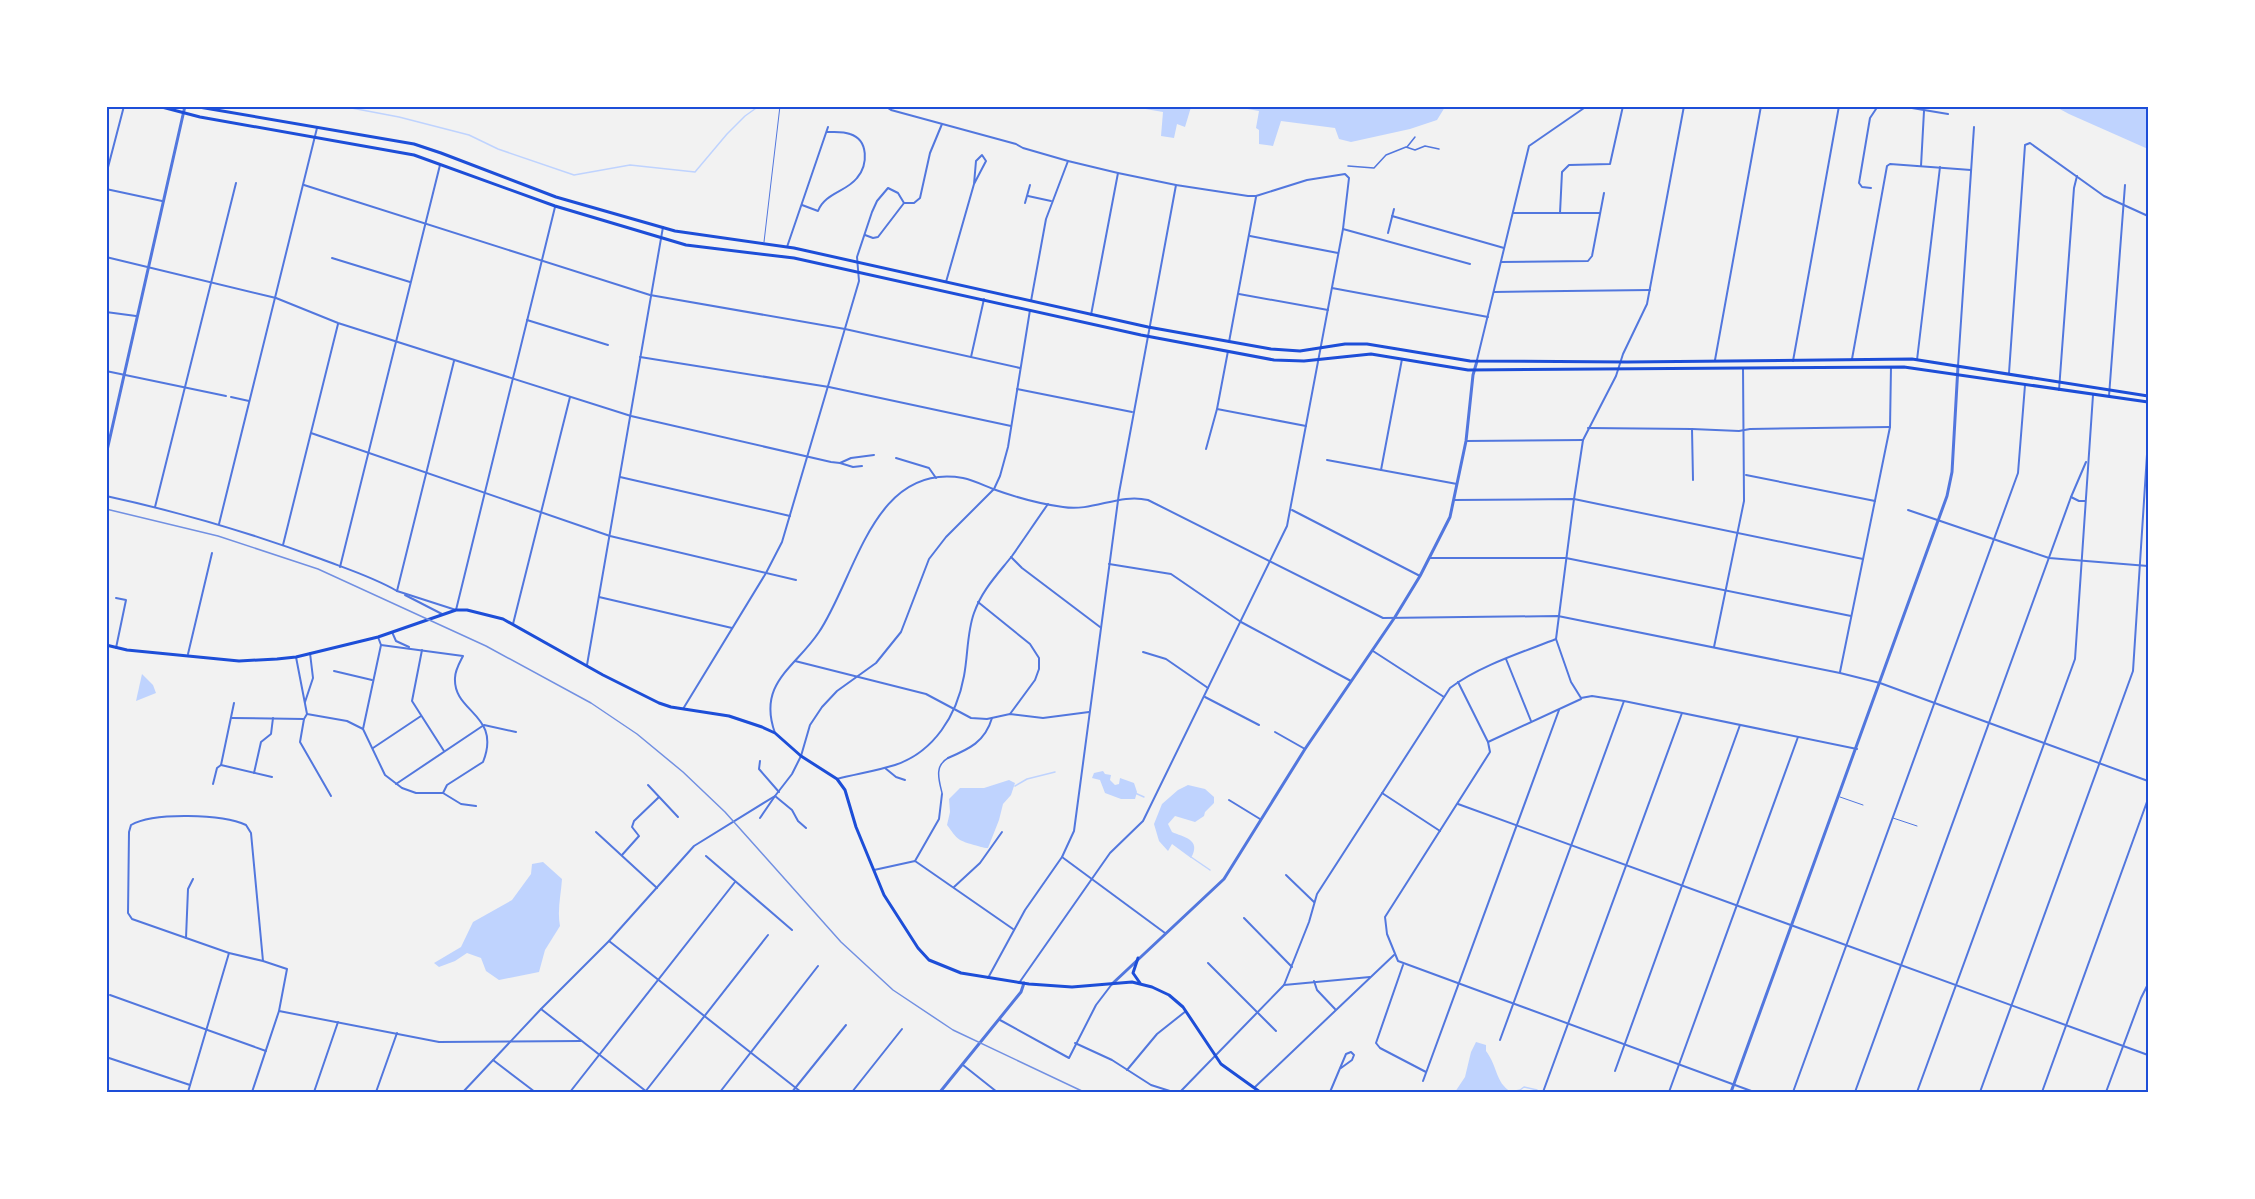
<svg xmlns="http://www.w3.org/2000/svg" width="2255" height="1199" font-family="'Exo 2',sans-serif">
  <style>
    .water { fill: #bfd3fe }
    .lines { fill: none; stroke-linecap: round; stroke-linejoin: round }
    .stream { stroke: #bfd3fe; stroke-width: 1.5 }
    .service { stroke: #5277de; stroke-width: 1 }
    .pedestrian { stroke: #5277de; stroke-width: 1.5 }
    .minor { stroke: #5277de; stroke-width: 2 }
    .tertiary { stroke: #5277de; stroke-width: 3 }
    .secondary { stroke: #1d4ed8; stroke-width: 3 }
    .primary { stroke: #1d4ed8; stroke-width: 3 }
    .rail { stroke: #7290e2; stroke-width: 1.5 }
    .neatline { fill: none; stroke: #1d4ed8; stroke-width: 2 }
  </style>
  <rect width="100%" height="100%" fill="#f2f2f2"/>
  <g class="water">
    <polygon points="1134,107 1191,106 1191,107 1185,127 1177,124 1174,138 1161,136 1163,112"/>
    <polygon points="1236,107 1445,107 1437,120 1410,129 1351,142 1339,139 1335,128 1281,121 1273,146 1259,144 1259,130 1256,128 1259,111"/>
    <polygon points="2056,107 2148,107 2148,149 2069,114"/>
    <polygon points="142,674 153,685 156,693 136,701"/>
    <polygon points="1103,771 1105,774 1111,775 1110,780 1115,785 1119,784 1120,778 1134,783 1137,792 1135,799 1121,799 1105,793 1100,780 1092,778 1094,773"/>
    <path d="M1009,780l6,3 -4,12 -8,9 -4,16 -11,28c-6,0 -8,-2 -14,-3 -18,-5 -17,-7 -27,-20l3,-13 -1,-13 11,-11h24z"/>
    <path d="M1188,785l17,4 9,8v6l-9,9 -1,4 -9,6 -20,-6 -7,8 4,8c11,5 30,7 19,26l-19,-14 -4,7 -9,-10 -5,-17 8,-20 16,-14z"/>
    <path d="M543,862l19,17c-1,16 -5,31 -2,47l-15,24 -6,22 -40,8 -13,-9 -5,-13 -14,-5 -12,8 -16,6 -5,-4 27,-16 12,-25 39,-22 19,-26 1,-10z"/>
    <path d="M1476,1042l10,3v6c12,16 9,31 25,41h-56l10,-15 6,-25z"/>
  </g>
  <g class="lines">
    <g class="stream">
      <polyline points="341,106 399,117 469,135 498,149 574,175 630,165 695,172 727,134 745,116 759,106"/>
      <polyline points="1015,786 1027,779 1055,772"/>
      <polyline points="1135,793 1144,797"/>
      <polyline points="1191,857 1210,870"/>
      <polyline points="1511,1092 1520,1090 1524,1087 1537,1090"/>
    </g>
    <g class="service">
      <polyline points="764,242 780,106"/>
      <polyline points="1840,797 1863,805"/>
      <polyline points="1893,818 1917,826"/>
    </g>
    <g class="pedestrian">
      <polyline points="1407,147 1415,137"/>
      <polyline points="1348,166 1374,168 1386,155 1406,147 1415,150 1425,146 1439,149"/>
      <path d="M942,793c-3,-13 -8,-27 6,-35"/>
    </g>
    <g class="minor">
      <polyline points="885,106 891,110 1016,144 1023,148 1068,161 1118,173 1176,185 1248,196 1256,196 1307,180 1345,174 1349,178 1343,229 1287,526 1143,821 1110,853 1019,983"/>
      <polyline points="1684,106 1647,304 1623,354 1616,376 1583,440 1574,499 1556,639 1571,682 1581,698 1592,696 1624,701 1857,749"/>
      <polyline points="1900,106 1948,114"/>
      <polyline points="1921,166 1924,111"/>
      <polyline points="106,175 124,106"/>
      <polyline points="304,185 650,295 845,329 1020,368"/>
      <polyline points="1871,188 1862,187 1859,183 1870,118 1878,106"/>
      <polyline points="106,189 162,201"/>
      <polyline points="1028,196 1051,201"/>
      <polyline points="904,203 914,203 920,198 930,153 942,124"/>
      <polyline points="1025,203 1030,185"/>
      <path d="M802,205l16,6c7,-18 28,-19 39,-33 11,-13 12,-38 -7,-44 -7,-3 -16,-2 -23,-2"/>
      <polyline points="1513,213 1600,213"/>
      <polyline points="1560,213 1562,172 1569,165 1610,164 1623,106"/>
      <polyline points="1392,216 1504,248"/>
      <polyline points="1343,229 1470,264"/>
      <polyline points="1388,233 1394,209"/>
      <polyline points="865,235 873,238 878,237 904,203"/>
      <polyline points="1250,236 1338,253"/>
      <polyline points="787,247 828,127"/>
      <polyline points="106,257 276,298 338,323 631,416 831,462 840,463 851,458 874,455"/>
      <polyline points="332,258 410,282"/>
      <polyline points="1501,262 1588,261 1592,256 1604,193"/>
      <polyline points="946,282 974,184 986,161 982,155 976,161 974,184"/>
      <polyline points="1332,288 1488,317"/>
      <polyline points="1494,292 1650,290"/>
      <polyline points="1239,294 1328,310"/>
      <polyline points="1031,301 1046,219 1068,161"/>
      <polyline points="106,312 136,316"/>
      <polyline points="1091,315 1118,173"/>
      <polyline points="527,320 608,345"/>
      <polyline points="1229,342 1256,197"/>
      <polyline points="640,357 829,387 1011,426"/>
      <polyline points="971,357 984,299"/>
      <polyline points="1852,359 1887,166 1890,164 1971,170"/>
      <polyline points="1477,360 1529,146 1587,106"/>
      <polyline points="1715,360 1761,106"/>
      <polyline points="1917,360 1940,167"/>
      <polyline points="1793,361 1839,106"/>
      <polyline points="1958,366 1974,127"/>
      <polyline points="106,371 226,396"/>
      <polyline points="2009,373 2025,145 2030,143 2104,196 2148,216"/>
      <polyline points="1017,389 1132,412"/>
      <polyline points="2059,390 2074,188 2077,176"/>
      <polyline points="2109,396 2125,185"/>
      <polyline points="231,397 249,401"/>
      <polyline points="1217,409 1306,426"/>
      <polyline points="1588,428 1692,429 1739,431 1750,429 1890,427"/>
      <polyline points="1692,429 1693,480"/>
      <polyline points="311,433 610,536 796,580"/>
      <polyline points="1466,441 1583,440"/>
      <polyline points="1206,449 1217,409 1228,351"/>
      <polyline points="896,458 929,468 936,478"/>
      <polyline points="1327,460 1457,484"/>
      <polyline points="840,463 853,467 862,466"/>
      <polyline points="1381,470 1402,359"/>
      <polyline points="1746,475 1875,501"/>
      <polyline points="620,477 790,516"/>
      <path d="M106,496c74,16 145,37 215,63 26,10 52,18 76,32"/>
      <polyline points="2071,497 2079,501 2085,501"/>
      <polyline points="1454,500 1574,499 1863,559"/>
      <polyline points="155,507 236,183"/>
      <polyline points="1292,510 1420,576"/>
      <polyline points="1908,510 2049,558 2148,566"/>
      <polyline points="219,524 317,128"/>
      <polyline points="283,545 338,324"/>
      <polyline points="1011,557 1022,568 1100,627"/>
      <polyline points="1430,558 1566,558 1851,616"/>
      <polyline points="1109,564 1171,574 1241,622 1351,681"/>
      <polyline points="340,567 440,165"/>
      <polyline points="397,591 456,610 555,207"/>
      <polyline points="397,591 454,361"/>
      <polyline points="405,595 442,614"/>
      <polyline points="599,597 732,628"/>
      <polyline points="978,602 1030,644 1039,658 1039,669 1035,680 1010,714"/>
      <polyline points="513,624 570,397"/>
      <polyline points="392,632 396,641 409,647"/>
      <path d="M381,645l82,11c-3,6 -8,14 -8,22 -2,35 47,36 28,84l-36,23 -4,8"/>
      <polyline points="1714,647 1744,501 1743,368"/>
      <polyline points="116,648 126,600 116,598"/>
      <polyline points="422,650 412,701 444,751"/>
      <polyline points="1373,651 1444,697"/>
      <polyline points="1143,652 1166,659 1208,688"/>
      <polyline points="188,654 212,553"/>
      <polyline points="296,657 307,714 347,721 363,729 385,775 402,788 416,793 443,793 461,804 476,806"/>
      <polyline points="1506,659 1531,721"/>
      <polyline points="795,661 926,694 971,718 987,719 1010,714 1043,718 1089,712"/>
      <polyline points="587,665 663,227"/>
      <polyline points="334,671 372,680"/>
      <polyline points="1840,672 1890,427 1891,367"/>
      <polyline points="1458,682 1488,742 1490,752 1385,917 1387,934 1398,961 1754,1092"/>
      <polyline points="1205,697 1259,725"/>
      <polyline points="305,702 313,678 310,653"/>
      <polyline points="683,709 766,573 782,542 859,281 857,257 872,212 877,201 888,188 898,193 904,203"/>
      <polyline points="307,714 304,719 300,742 331,796"/>
      <polyline points="232,718 304,719"/>
      <polyline points="363,729 381,645 378,637"/>
      <polyline points="1275,732 1305,749"/>
      <path d="M775,733c-18,-50 20,-65 44,-101 37,-55 54,-170 144,-154 10,2 20,7 30,11 22,8 47,15 70,18 30,5 56,-14 85,-7l235,118 175,-2 282,57 40,10 268,98"/>
      <polyline points="1488,742 1581,699"/>
      <polyline points="373,748 421,716"/>
      <path d="M948,758c21,-9 37,-16 44,-40"/>
      <polyline points="760,761 759,769 779,792"/>
      <polyline points="221,765 272,777"/>
      <polyline points="885,768 896,777 905,780"/>
      <polyline points="254,773 261,742 271,734 273,718"/>
      <path d="M837,779c19,-5 39,-8 58,-14 39,-13 62,-50 69,-89 4,-21 3,-44 10,-63 8,-23 23,-38 38,-57 12,-17 24,-35 36,-52"/>
      <polyline points="213,784 217,768 221,765 234,703"/>
      <polyline points="396,784 484,725 516,732"/>
      <polyline points="648,785 678,817"/>
      <polyline points="1382,793 1440,831"/>
      <polyline points="1229,800 1260,819"/>
      <polyline points="1458,804 2148,1055"/>
      <polyline points="760,818 775,796 792,810 798,821 806,828"/>
      <polyline points="596,832 657,888"/>
      <polyline points="622,855 639,836 632,827 634,821 659,797"/>
      <polyline points="706,856 792,930"/>
      <polyline points="1062,857 1165,933"/>
      <polyline points="915,861 939,819 942,794"/>
      <polyline points="874,870 915,861 1013,929"/>
      <polyline points="1286,875 1314,902"/>
      <polyline points="954,887 980,863 1002,832"/>
      <polyline points="1244,918 1292,967"/>
      <polyline points="186,938 188,889 193,879"/>
      <polyline points="609,941 801,1092"/>
      <polyline points="1208,963 1276,1031"/>
      <polyline points="1403,965 1376,1043 1380,1048 1426,1072"/>
      <polyline points="988,978 1025,910 1062,857 1074,831 1119,493 1176,185"/>
      <polyline points="1314,981 1317,990 1335,1009"/>
      <polyline points="1284,985 1370,977"/>
      <polyline points="110,995 266,1051"/>
      <polyline points="541,1009 647,1092"/>
      <polyline points="279,1011 439,1042 581,1041"/>
      <polyline points="1000,1020 1069,1058 1096,1005 1112,984"/>
      <polyline points="1500,1040 1624,701"/>
      <polyline points="1075,1043 1112,1060 1151,1085 1173,1092"/>
      <polyline points="106,1057 190,1085"/>
      <polyline points="493,1060 535,1092"/>
      <polyline points="963,1065 997,1092"/>
      <polyline points="1127,1070 1157,1034 1186,1011"/>
      <polyline points="1615,1071 1740,725"/>
      <polyline points="1423,1081 1559,710"/>
      <polyline points="1255,1087 1394,955"/>
      <polyline points="188,1092 229,953"/>
      <path d="M252,1092l27,-81 8,-42 -24,-8 -34,-8 -97,-34 -4,-6 1,-81 2,-7c22,-13 92,-11 115,0l5,8 12,128"/>
      <polyline points="314,1092 338,1022"/>
      <polyline points="376,1092 397,1033"/>
      <polyline points="463,1092 541,1009 609,941 694,846 775,796 792,774 801,756 810,725 822,707 837,691 876,663 901,632 929,559 946,537 994,489 1000,476 1008,447 1030,310"/>
      <polyline points="570,1092 735,882"/>
      <polyline points="645,1092 768,935"/>
      <polyline points="720,1092 818,966"/>
      <polyline points="792,1092 846,1025"/>
      <polyline points="852,1092 902,1029"/>
      <path d="M1180,1092l104,-107 25,-63 8,-28 133,-206c29,-22 73,-36 106,-49"/>
      <polyline points="1330,1092 1346,1054 1351,1052 1354,1055 1352,1060 1341,1068"/>
      <polyline points="1543,1092 1682,713"/>
      <polyline points="1669,1092 1798,737"/>
      <polyline points="1793,1092 2018,473 2025,385"/>
      <polyline points="1855,1092 2071,497 2086,462"/>
      <polyline points="1917,1092 2075,659 2093,395"/>
      <polyline points="1980,1092 2133,671 2148,439"/>
      <polyline points="2042,1092 2148,799"/>
      <polyline points="2106,1092 2141,998 2148,984"/>
    </g>
    <g class="tertiary">
      <polyline points="106,455 185,106"/>
      <polyline points="1112,984 1224,879 1305,749 1395,617 1420,576 1450,517 1466,441 1473,375 1477,361"/>
      <polyline points="940,1092 1021,992 1024,983"/>
      <polyline points="1731,1092 1947,496 1952,472 1958,366"/>
    </g>
    <g class="secondary">
      <polyline points="106,645 127,650 239,661 277,659 296,657 378,637 456,610 467,610 503,619 603,675 659,703 671,707 729,716 762,727 775,733 801,756 837,779 845,790 856,827 884,895 918,948 929,960 961,973 1029,984 1072,987 1132,982 1152,987 1169,995 1183,1007 1221,1064 1260,1092"/>
      <polyline points="1138,958 1133,973 1140,983"/>
    </g>
    <g class="primary">
      <polyline points="158,106 200,117 414,155 555,206 686,245 794,258 1141,335 1274,360 1304,361 1371,354 1468,370 1904,367 2148,402"/>
      <polyline points="193,106 414,144 441,153 556,197 675,231 794,248 1148,327 1271,349 1300,351 1345,344 1367,344 1470,361 1627,362 1912,359 2148,396"/>
    </g>
    <polyline class="rail" points="106,509 218,536 318,569 486,646 591,703 637,734 683,772 725,812 841,942 893,990 953,1030 1084,1092"/>
  </g>
  <rect width="2255" height="1199" fill="none" stroke="#ffffff" stroke-width="216"/>
  <rect x="108" y="108" width="2039" height="983" class="neatline"/>
</svg>
